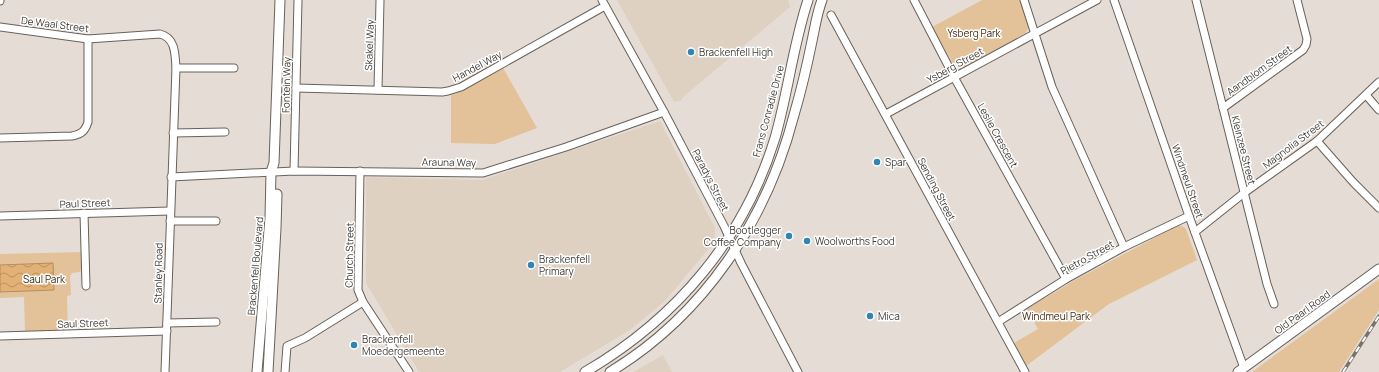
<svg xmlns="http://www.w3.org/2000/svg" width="1379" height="372" font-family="Manrope,sans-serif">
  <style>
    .built { fill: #ded1c2 }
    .green { fill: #e3c199 }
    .water { fill: url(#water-waves); stroke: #b28e63 }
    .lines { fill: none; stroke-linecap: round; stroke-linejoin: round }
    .street-casing { stroke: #686159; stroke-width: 9 }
    .secondary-casing { stroke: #686159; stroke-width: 11 }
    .street { stroke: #fff; stroke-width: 7 }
    .secondary { stroke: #fff; stroke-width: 9 }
    .rail-casing { stroke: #77726d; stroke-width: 3.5 }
    .rail { stroke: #fff; stroke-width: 2; stroke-dasharray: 6; stroke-linecap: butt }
    .poi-dot { fill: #3185b5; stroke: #fff; stroke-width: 1.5 }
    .labels { text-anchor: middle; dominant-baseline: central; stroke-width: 3; stroke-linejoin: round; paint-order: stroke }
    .street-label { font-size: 10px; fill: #3f3c38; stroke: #fff }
    .park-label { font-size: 10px; fill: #3e2a0f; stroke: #fff }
    .poi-label { font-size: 10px; fill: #3f3c38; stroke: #fff; text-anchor: start }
  </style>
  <defs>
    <pattern id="water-waves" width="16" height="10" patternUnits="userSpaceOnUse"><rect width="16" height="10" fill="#e3b176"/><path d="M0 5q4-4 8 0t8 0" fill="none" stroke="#b99162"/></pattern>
  </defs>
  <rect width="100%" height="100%" fill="#e5ddd5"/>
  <g class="built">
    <polygon points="617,0 788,0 790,7 682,98 682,100 674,102"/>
    <polygon points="660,121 715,228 715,237 711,246 665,301 630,330 560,372 419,372 366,283 366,177 482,180"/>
    <polygon points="663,355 672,372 633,372"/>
  </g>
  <g class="green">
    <path d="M982,0h38c4,10 13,24 5,34l-61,32 -7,1 -5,-5 -20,-35z"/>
    <polygon points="503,68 537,128 495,144 451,143 451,95 455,94"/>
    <polygon points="1177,226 1182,226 1186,229 1197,260 1109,304 1026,366 1014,343 1038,329 1027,309 1075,280"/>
    <polygon points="82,252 82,270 80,272 72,273 70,276 71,295 67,296 68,331 25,331 24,297 0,298 0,254"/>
    <polygon points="1379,279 1379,310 1339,372 1252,372"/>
  </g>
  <polygon class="water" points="53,263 54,290 0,292 0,265"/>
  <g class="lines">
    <g class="street-casing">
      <g id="street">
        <polyline points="602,0 664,112 724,226 741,263 798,372"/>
        <polyline points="914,0 954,77 1066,279"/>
        <polyline points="1024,0 1052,87 1124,247"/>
        <polyline points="1114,0 1189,216 1244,368"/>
        <polyline points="1196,0 1267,284 1274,304"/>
        <polyline points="0,1 0,0"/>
        <polyline points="831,15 1025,372"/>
        <path d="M0,27l88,12 72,-5c16,4 15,21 16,34l-11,304"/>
        <polyline points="176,68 234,68"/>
        <polyline points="296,88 442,92 448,91 461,87 605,6"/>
        <polyline points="378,90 380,0"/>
        <polyline points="1366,95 1379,110"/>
        <polyline points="1223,108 1303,50 1306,45 1307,39 1297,0"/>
        <polyline points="886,114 1097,0"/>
        <polyline points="173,133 225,132"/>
        <path d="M0,138l72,-2c10,-2 13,-5 16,-14v-83"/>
        <polyline points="1317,141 1353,182 1379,208"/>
        <polyline points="294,171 298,0"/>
        <polyline points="360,171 358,290 363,302 409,372"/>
        <polyline points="171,177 294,171 483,173 566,147 664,112"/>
        <polyline points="84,213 86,286"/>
        <polyline points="0,216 170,211"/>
        <polyline points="170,221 216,221"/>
        <polyline points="1195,232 1244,193 1317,141 1379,82"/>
        <polyline points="998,322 1066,279 1124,247 1189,216"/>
        <polyline points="167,323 216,322"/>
        <polyline points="0,336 167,331"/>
        <polyline points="285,372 287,346 305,338 363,302"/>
      </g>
    </g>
    <g class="secondary-casing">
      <g id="secondary">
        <polyline points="257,372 270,218 271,172 274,163 280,0"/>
        <polyline points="268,372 276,228 277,194"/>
        <path d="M585,372c91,-53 159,-133 190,-234 13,-45 18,-93 33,-138"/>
        <path d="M610,372c94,-57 157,-152 184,-257 7,-24 13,-49 18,-74 3,-14 5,-28 10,-41"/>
        <polyline points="1238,372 1379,269"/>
      </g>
    </g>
    <use href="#street" class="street"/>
    <use href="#secondary" class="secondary"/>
    <g class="rail-casing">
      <polyline id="rail" points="1343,372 1379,316"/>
    </g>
    <use href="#rail" class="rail"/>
  </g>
  <g class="poi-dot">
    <circle cx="691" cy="52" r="4"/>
    <circle cx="877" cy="162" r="4"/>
    <circle cx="789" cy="236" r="4"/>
    <circle cx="807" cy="241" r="4"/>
    <circle cx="531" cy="265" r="4"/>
    <circle cx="870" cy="316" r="4"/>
    <circle cx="354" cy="345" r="4"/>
  </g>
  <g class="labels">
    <g class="street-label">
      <text transform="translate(55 24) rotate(7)">De Waal Street</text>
      <text transform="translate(369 45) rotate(-88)">Skakel Way</text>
      <text transform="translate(955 65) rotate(-29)">Ysberg Street</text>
      <text transform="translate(477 66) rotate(-28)">Handel Way</text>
      <text transform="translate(1259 70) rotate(-36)">Aandblom Street</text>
      <text transform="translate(286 85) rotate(-89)">Fontein Way</text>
      <text transform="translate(768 111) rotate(-75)">Frans Conradie Drive</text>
      <text transform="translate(998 135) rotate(61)">Leslie Crescent</text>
      <text transform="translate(1293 144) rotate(-37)">Magnolia Street</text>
      <text transform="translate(1244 150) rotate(76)">Kleinzee Street</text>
      <text transform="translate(449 162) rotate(1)">Arauna Way</text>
      <text transform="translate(711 180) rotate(63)">Paradys Street</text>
      <text transform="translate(1188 181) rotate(71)">Windmeul Street</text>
      <text transform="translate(937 189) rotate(62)">Sending Street</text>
      <text transform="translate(85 203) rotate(-2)">Paul Street</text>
      <text transform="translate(349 255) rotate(-89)">Church Street</text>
      <text transform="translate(1087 257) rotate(-29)">Pietro Street</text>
      <text transform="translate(255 266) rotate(-85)">Brackenfell Boulevard</text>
      <text transform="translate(158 273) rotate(-89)">Stanley Road</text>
      <text transform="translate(1302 312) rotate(-36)">Old Paarl Road</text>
      <text transform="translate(83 323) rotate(-2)">Saul Street</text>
    </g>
    <g class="park-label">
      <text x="974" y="33">Ysberg Park</text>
      <text x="44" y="279">Saul Park</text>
      <text x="1056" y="316">Windmeul Park</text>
    </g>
    <g class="poi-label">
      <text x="699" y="52">Brackenfell High</text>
      <text x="885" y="162">Spar</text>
      <text x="781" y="230" text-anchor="end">Bootlegger<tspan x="781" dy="12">Coffee Company</tspan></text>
      <text x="815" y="241">Woolworths Food</text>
      <text x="539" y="259">Brackenfell<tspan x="539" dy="12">Primary</tspan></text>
      <text x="878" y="316">Mica</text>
      <text x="362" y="339">Brackenfell<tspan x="362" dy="12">Moedergemeente</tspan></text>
    </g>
  </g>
</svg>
